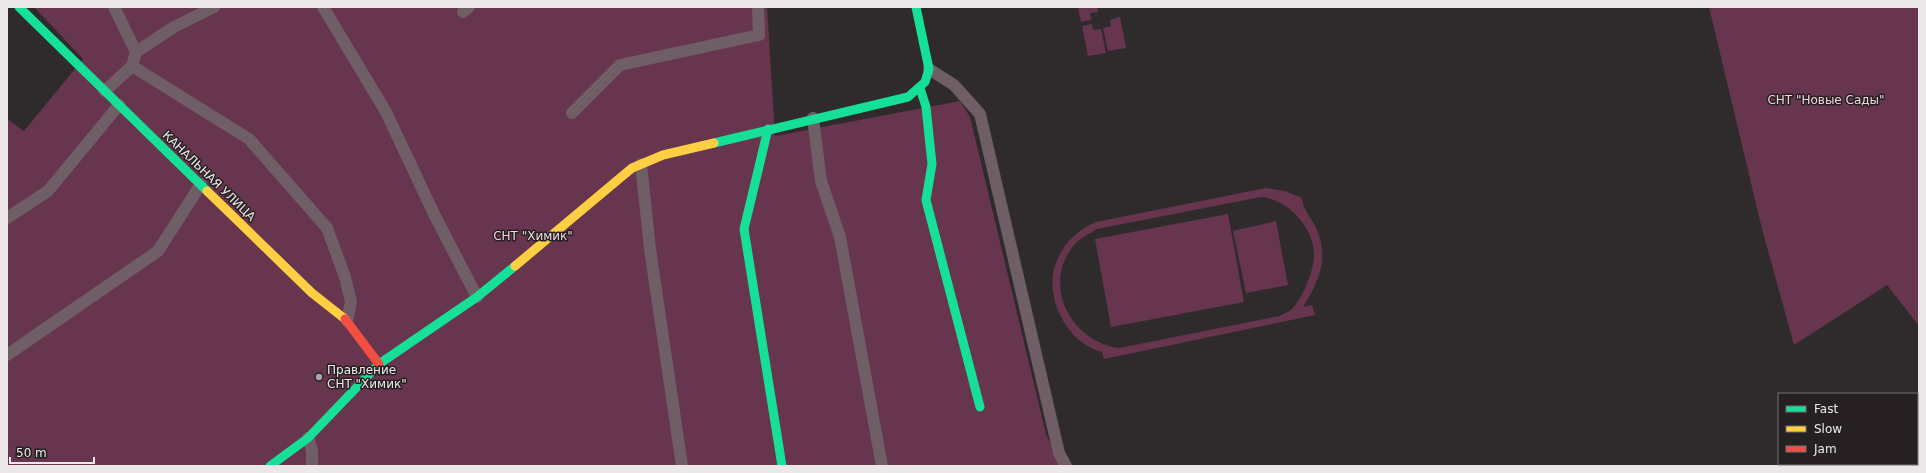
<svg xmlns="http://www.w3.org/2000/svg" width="1926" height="473" font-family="'DejaVu Sans',sans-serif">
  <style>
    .green { fill: #67354d; fill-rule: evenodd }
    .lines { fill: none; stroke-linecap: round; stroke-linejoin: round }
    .street { stroke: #6f5e65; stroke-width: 12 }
    .fast { stroke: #16e098; stroke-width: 9 }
    .slow { stroke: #ffcf43; stroke-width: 9 }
    .jam { stroke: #f24e42; stroke-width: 9 }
    .poi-dot { fill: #aaa6a8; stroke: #262022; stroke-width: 1.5 }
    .labels { text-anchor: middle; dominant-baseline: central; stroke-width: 3; stroke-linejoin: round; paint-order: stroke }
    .park-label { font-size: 12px; fill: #efd6e0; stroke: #262022 }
    .street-label { font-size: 12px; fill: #ece8ea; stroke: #262022 }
    .poi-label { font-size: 12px; fill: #ece8ea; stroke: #262022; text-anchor: start }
  </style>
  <rect width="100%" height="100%" fill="#2f2b2d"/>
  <g class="green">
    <polygon points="34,7 767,7 775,136 960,101 970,117 1046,434 1060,466 7,466 7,119 24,131 83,59"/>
    <polygon points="1078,7 1097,7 1098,12 1090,13 1091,20 1081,22"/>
    <polygon points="1709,7 1919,7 1919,326 1887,285 1794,345 1762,229"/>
    <polygon points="1120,17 1126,48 1108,51 1103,28 1111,26 1110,20"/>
    <polygon points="1092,24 1093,30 1101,29 1106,53 1088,56 1082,26"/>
    <path d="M1266,188l19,3 17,7c1,11 8,18 13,28 15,30 5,54 -12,81l9,-2 3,10 -211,44 -2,-7c-33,-8 -56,-50 -48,-83 6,-22 21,-38 42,-47zM1261,197c26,2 52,29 53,56 1,15 -11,45 -22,56 -3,3 -9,5 -13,7l-160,32c-48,-6 -78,-63 -45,-103 6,-7 15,-11 23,-16z"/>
    <polygon points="1228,214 1244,302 1111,327 1095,239"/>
    <polygon points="1276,221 1288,285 1246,293 1233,231"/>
  </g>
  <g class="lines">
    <g class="street">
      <polyline points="114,7 136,52 132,66 249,139 327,228 345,277 351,302 347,321"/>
      <polyline points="323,7 386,112 434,214 477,297"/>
      <polyline points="463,12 469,7"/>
      <polyline points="136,52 174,27 214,7"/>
      <polyline points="929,69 954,85 980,114 1059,453 1066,466"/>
      <polyline points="105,91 132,66"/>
      <polyline points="572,113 620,65 759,35 758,7"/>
      <polyline points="813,118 821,181 840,237 882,466"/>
      <polyline points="641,164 650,249 682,466"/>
      <polyline points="7,218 48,191 119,105"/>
      <polyline points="7,355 158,251 201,184"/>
      <polyline points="308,438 312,450 312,466"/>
    </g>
    <g class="fast">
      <polyline points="19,7 207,191"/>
      <polyline points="920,88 926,107 932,164 926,200 980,407"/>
      <polyline points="768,129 744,229 782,466"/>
      <polyline points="714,143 908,97 925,82 929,69 916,7"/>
      <polyline points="270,466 308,438 379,364 477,297 515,266"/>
    </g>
    <g class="slow">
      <polyline points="207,191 312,293 345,319"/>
      <polyline points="515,266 632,168 663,155 714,143"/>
    </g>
    <polyline class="jam" points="345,319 379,364"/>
  </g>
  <circle class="poi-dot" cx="319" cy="377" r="4"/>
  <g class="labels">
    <g class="park-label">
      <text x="1826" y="100">СНТ "Новые Сады"</text>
      <text x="533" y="236">СНТ "Химик"</text>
    </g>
    <g class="street-label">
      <text transform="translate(209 176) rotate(44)">КАНАЛЬНАЯ УЛИЦА</text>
    </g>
    <g class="poi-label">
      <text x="327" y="370">Правление<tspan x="327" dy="14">СНТ "Химик"</tspan></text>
    </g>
  </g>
  <rect width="1926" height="473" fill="none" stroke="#ece8ea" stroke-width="16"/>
  <rect x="1778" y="393" width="140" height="72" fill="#262022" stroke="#757072"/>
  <rect x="1786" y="406" width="20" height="6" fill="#16e098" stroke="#757072"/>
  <text x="1814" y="413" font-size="12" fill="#ece8ea">Fast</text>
  <rect x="1786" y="426" width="20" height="6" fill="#ffcf43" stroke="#757072"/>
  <text x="1814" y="433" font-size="12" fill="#ece8ea">Slow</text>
  <rect x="1786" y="446" width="20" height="6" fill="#f24e42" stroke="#757072"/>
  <text x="1814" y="453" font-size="12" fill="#ece8ea">Jam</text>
  <path d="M10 457v6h84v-6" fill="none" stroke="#ece8ea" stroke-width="2"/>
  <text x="16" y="457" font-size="12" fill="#ece8ea" stroke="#262022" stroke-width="3" paint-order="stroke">50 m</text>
</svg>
